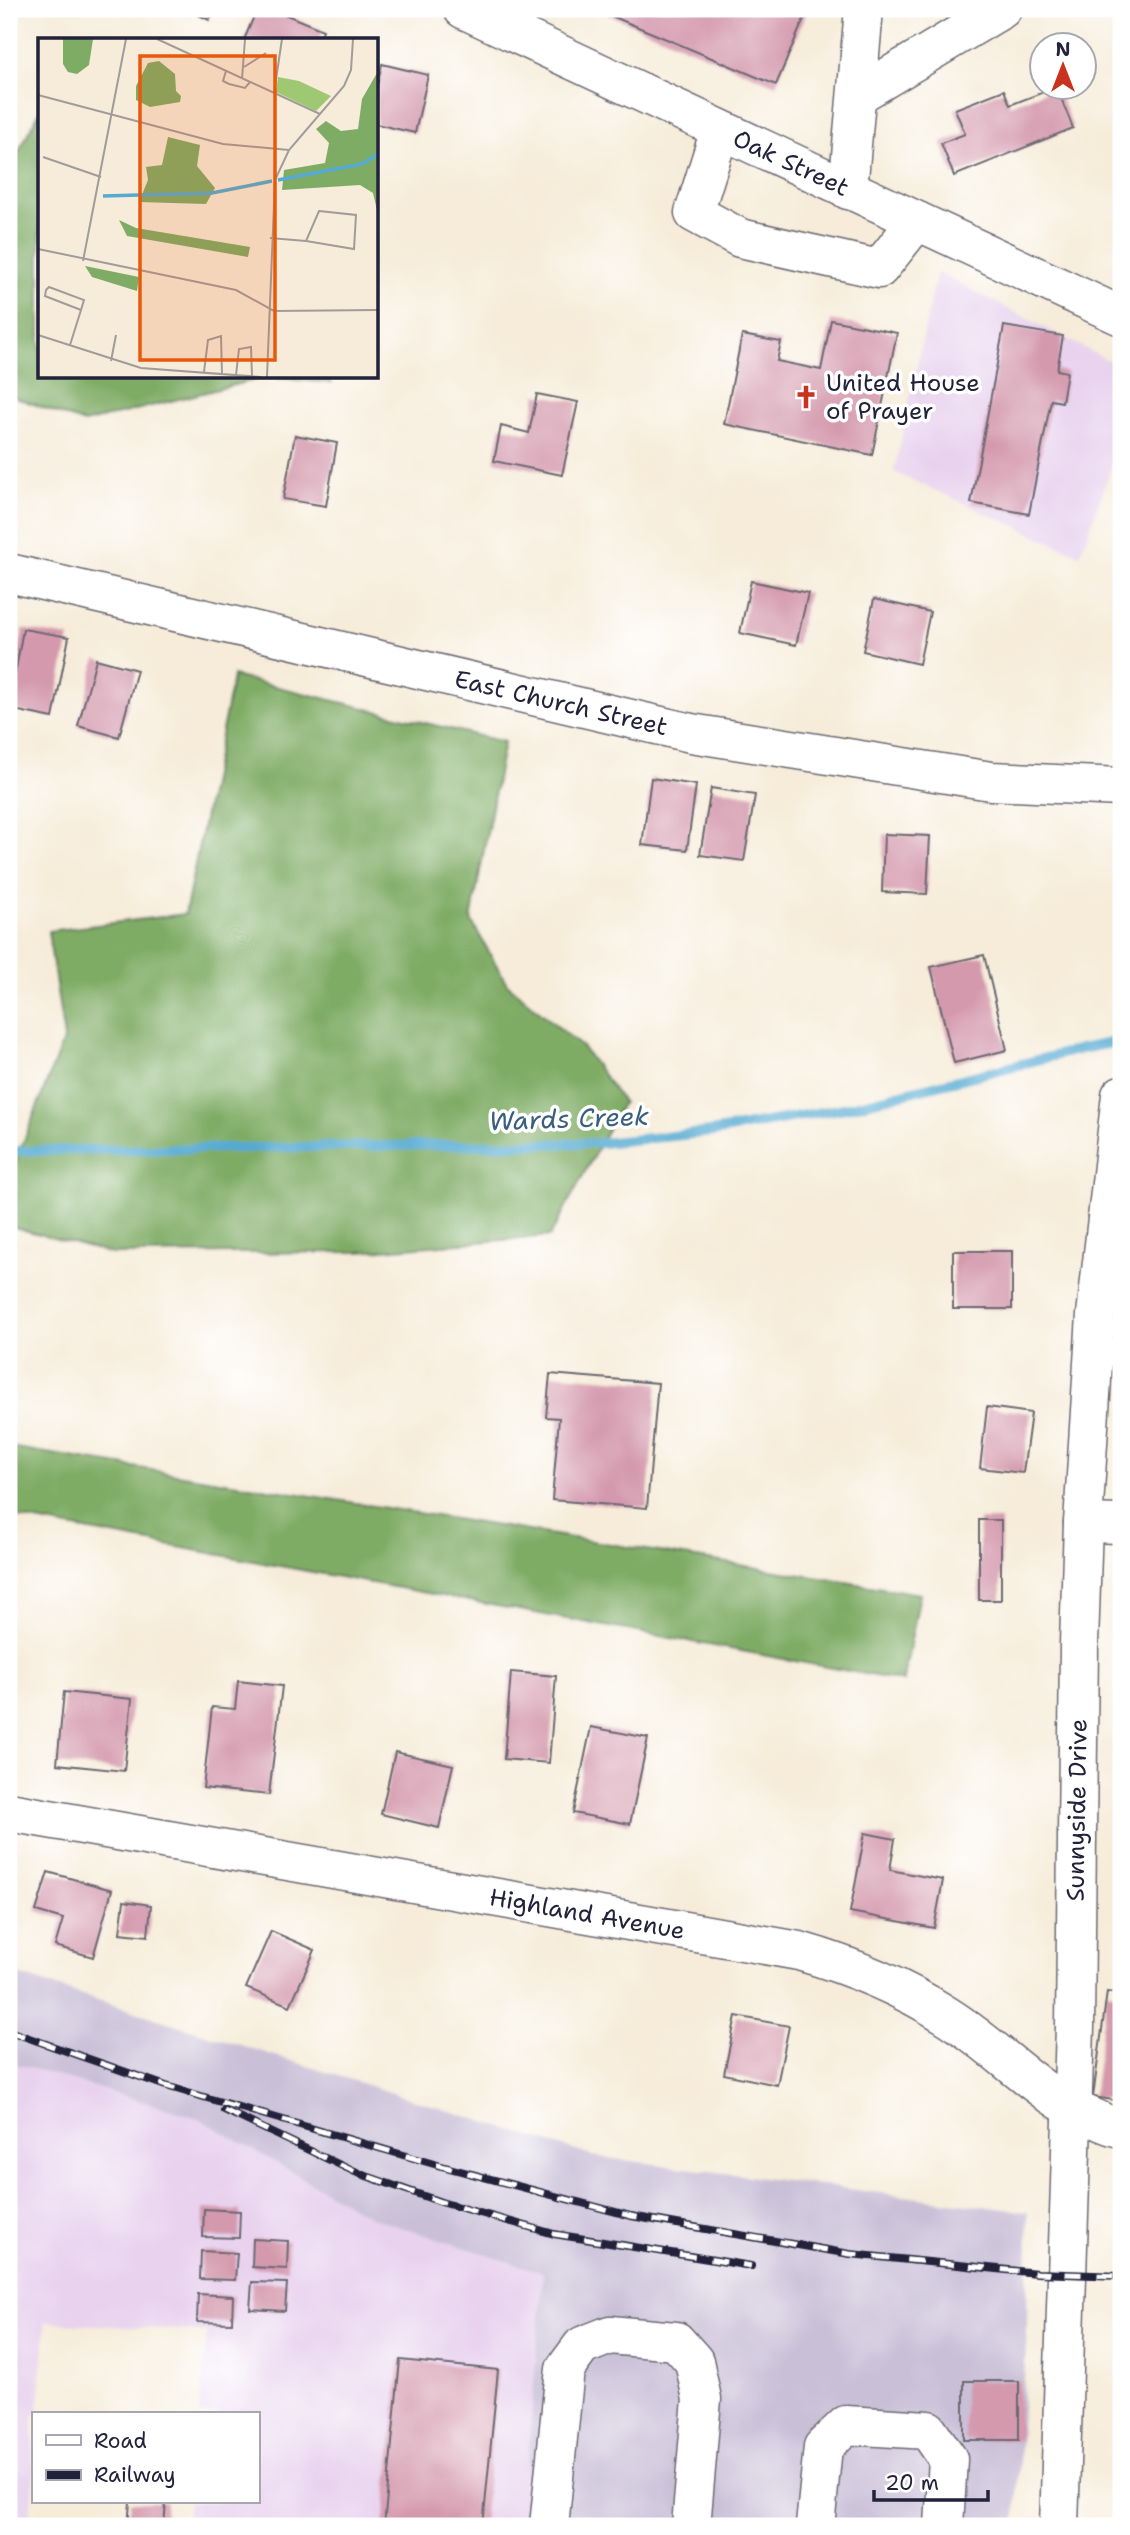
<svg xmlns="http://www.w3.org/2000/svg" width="1130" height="2535" font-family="'Shantell Sans',sans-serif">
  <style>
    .built { fill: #e8d2ee }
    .industrial { fill: #c9bfd7 }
    .forest { fill: #7fac65; stroke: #506750; stroke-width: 2 }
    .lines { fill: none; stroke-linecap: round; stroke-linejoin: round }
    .stream { stroke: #55aad1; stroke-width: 10 }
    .building { fill: #d499ad }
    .minor-casing { stroke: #6c6972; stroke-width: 41 }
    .minor { stroke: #fff; stroke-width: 38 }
    .rail-casing { stroke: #22223b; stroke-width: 8 }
    .rail { stroke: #fff; stroke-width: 5; stroke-dasharray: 16; stroke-linecap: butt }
    .labels { text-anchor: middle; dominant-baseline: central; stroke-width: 7; stroke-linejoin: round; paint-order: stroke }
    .street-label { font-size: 24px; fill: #22223b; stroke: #fff }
    .poi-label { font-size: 24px; fill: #22223b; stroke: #fff; text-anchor: start }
    .water-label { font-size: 26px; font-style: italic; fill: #395f7e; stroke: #fff }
    .inset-river { fill: none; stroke: #55aad1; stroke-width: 3.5 }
    .inset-road { fill: none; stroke: #a19b9a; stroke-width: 2 }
    .view { fill: #e8590c; fill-opacity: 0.15; stroke: #e8590c; stroke-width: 3.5 }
    .inset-edge { fill: none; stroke: #22223b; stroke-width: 3.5 }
  </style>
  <rect width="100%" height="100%" fill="#fff"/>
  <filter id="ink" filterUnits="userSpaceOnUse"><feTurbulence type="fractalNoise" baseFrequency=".0143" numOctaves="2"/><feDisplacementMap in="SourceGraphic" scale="14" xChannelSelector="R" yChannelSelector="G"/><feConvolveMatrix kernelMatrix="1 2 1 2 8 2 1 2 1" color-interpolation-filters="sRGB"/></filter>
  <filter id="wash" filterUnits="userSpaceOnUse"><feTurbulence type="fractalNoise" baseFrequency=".00686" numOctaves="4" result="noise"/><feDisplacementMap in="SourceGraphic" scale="28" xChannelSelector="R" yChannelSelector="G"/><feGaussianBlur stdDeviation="1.57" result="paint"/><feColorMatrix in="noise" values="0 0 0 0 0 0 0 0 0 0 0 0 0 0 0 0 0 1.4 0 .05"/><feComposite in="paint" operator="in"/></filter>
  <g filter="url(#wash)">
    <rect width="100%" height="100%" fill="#f6ecd9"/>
    <g class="built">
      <polygon points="937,272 1121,367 1121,440 1080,555 894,472"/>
      <polygon points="9,2062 198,2118 370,2217 543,2273 522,2526 186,2526 189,2502 257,2502 257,2414 199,2414 207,2332 46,2322 38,2414 33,2414 33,2477 29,2526 9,2526"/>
    </g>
    <polygon class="industrial" points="9,1972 592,2156 1028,2212 1027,2329 1015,2526 522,2526 543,2273 370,2217 198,2118 9,2062"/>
    <g class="forest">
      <polygon points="40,111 40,376 333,376 331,383 266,377 84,423 9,395 9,170"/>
      <polygon points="233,676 504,742 471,920 507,984 583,1048 623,1102 550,1236 359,1252 112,1254 9,1226 9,1179 64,1038 48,931 185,914"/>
      <polygon points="9,1447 920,1594 903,1681 9,1516"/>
    </g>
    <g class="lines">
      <polyline class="stream" points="9,1151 601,1143 712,1132 850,1107 1081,1049 1121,1041"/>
    </g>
    <g id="blocks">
      <g class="building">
        <polygon points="186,9 214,9 209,20"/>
        <polygon points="257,9 272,9 323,30 319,40 244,40"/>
        <polygon points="595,9 808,9 776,85"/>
        <polygon points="382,64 428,75 415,133 376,124 376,90"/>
        <polygon points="1054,88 1057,88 1073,128 954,176 941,143 965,134 955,109 1004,90 1010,105"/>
        <polygon points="831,320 897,333 872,455 724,424 742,335 781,342 777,361 821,370"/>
        <polygon points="1004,326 1063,336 1057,370 1067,372 1062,402 1051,400 1029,514 971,503"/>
        <polygon points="537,394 578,402 562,475 494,461 501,426 529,433"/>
        <polygon points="295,435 337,443 326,506 283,499"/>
        <polygon points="751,581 808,593 796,645 740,633"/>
        <polygon points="874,599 930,612 919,664 863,651"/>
        <polygon points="23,629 69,637 53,718 9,709"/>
        <polygon points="96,659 137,670 119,737 78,726"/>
        <polygon points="651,778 696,785 687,850 642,845"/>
        <polygon points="711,788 755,795 744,861 700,855"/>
        <polygon points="884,834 930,836 927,894 882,892"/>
        <polygon points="984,955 1007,1050 954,1063 931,967"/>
        <rect x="953" y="1251" width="59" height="58"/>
        <polygon points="550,1374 658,1383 647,1508 552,1500 559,1418 546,1417"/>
        <polygon points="987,1407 1031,1413 1023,1473 980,1468"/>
        <rect x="979" y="1520" width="22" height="80"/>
        <polygon points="511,1672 556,1676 549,1763 504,1759"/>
        <polygon points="238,1681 282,1686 269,1795 203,1788 212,1707 235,1709"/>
        <polygon points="64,1692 132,1699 124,1771 57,1764"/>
        <polygon points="591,1727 648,1738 630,1824 573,1813"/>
        <polygon points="395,1752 453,1765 439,1828 381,1814"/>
        <polygon points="865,1833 895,1839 890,1870 943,1880 934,1928 850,1912"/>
        <polygon points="48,1872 112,1890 93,1957 55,1946 63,1919 36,1911"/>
        <polygon points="124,1901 151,1905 148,1936 120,1933"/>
        <polygon points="271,1931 315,1950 290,2006 246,1988"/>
        <polygon points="1107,1992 1121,1994 1121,2101 1093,2097"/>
        <polygon points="736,2016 789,2026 777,2085 724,2074"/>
        <polygon points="204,2209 240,2211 239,2238 203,2237"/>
        <polygon points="253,2239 288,2241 287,2269 252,2267"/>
        <polygon points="201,2251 237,2253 235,2280 200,2279"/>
        <polygon points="252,2282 287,2283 285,2311 250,2309"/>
        <polygon points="198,2294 233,2296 232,2323 197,2322"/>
        <polygon points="400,2360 498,2370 483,2526 384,2526"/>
        <rect x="964" y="2381" width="55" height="59"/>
        <polygon points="130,2502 166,2502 164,2526 128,2526"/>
      </g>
    </g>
  </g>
  <g filter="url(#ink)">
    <use href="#blocks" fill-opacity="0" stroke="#6c6972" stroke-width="2"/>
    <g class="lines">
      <g class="minor-casing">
        <g id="minor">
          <polyline points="463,9 1121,316"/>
          <polyline points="858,95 1002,9"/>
          <polyline points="720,130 694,213 740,238 879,269 917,221"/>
          <polyline points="848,190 864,9"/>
          <polyline points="9,573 691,733 991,781 1121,787"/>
          <polyline points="1083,1523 1121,1524"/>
          <path d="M9,1812l790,139c52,15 101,35 147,64 53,33 92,81 150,104 8,4 16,8 25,9"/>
          <polyline points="549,2526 565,2369 582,2346 610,2335 676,2341 694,2361 702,2399 691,2526"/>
          <polyline points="815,2526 823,2447 846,2425 928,2430 948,2459 944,2526"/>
          <polyline points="1059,2526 1075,2027 1079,1644 1083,1523 1096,1315 1121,1095"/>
        </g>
      </g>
      <use href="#minor" class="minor"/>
      <g class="rail-casing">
        <g id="rail">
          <polyline points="9,2031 166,2086 434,2164 631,2216 850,2254 1037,2273 1121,2276"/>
          <polyline points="224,2110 355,2172 441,2202 554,2234 751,2266"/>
        </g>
      </g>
      <use href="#rail" class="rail"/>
    </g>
  </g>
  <defs>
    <g id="church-bare" transform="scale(1.89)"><path d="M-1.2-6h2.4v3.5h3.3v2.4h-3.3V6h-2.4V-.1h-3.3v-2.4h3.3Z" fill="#c8321e" stroke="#fff" stroke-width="2.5" paint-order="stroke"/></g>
  </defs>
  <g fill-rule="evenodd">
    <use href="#church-bare" x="806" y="397"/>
  </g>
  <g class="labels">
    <g class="street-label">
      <text transform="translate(791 163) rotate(25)">Oak Street</text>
      <text transform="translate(561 703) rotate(13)">East Church Street</text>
      <text transform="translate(1077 1810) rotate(-89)">Sunnyside Drive</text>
      <text transform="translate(587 1914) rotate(10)">Highland Avenue</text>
    </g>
    <g class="poi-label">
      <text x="826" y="383">United House<tspan x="826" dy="28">of Prayer</tspan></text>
    </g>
    <g class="water-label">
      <text transform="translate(569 1118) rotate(-2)">Wards Creek</text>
    </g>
  </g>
  <g transform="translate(38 38)">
    <rect width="340" height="340" fill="#f6ecd9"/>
    <path d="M240,39l21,4 32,15 -15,15 -40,-19z" fill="#9fc873"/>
    <path d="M25,1h30l-4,26 -12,9 -9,-2 -5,-8zM121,23l16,13 1,17 5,5 -1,6 -30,5 -14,-7v-14l12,-23zM339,35v137l-4,-17 -13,-8 -78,5 2,-20 41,-7 4,-20 -13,-14 10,-8 15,10 17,-2 4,-30zM130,99l32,8 -3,21 18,22 -9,16 -67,-2 9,-22 -2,-13 16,-2zM81,182l17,8 114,19 -2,10 -121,-21zM47,228l54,11 -2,14 -45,-14z" fill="#7fac65"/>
    <path class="inset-river" d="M240,142l84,-16 16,-10M65,158l109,-3 60,-12"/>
    <path class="inset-road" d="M119,1l163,75M206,29l22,-14M188,33l-3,10 6,3 16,4 5,-6M204,41l3,-40M236,55l8,-54M0,57l185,49 66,6M5,119l58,20M281,173l37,4 -2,34 -48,-8zM232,200l36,3M0,211l198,41 38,21 104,-1M45,223l43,-222M0,297l103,33 120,9M32,307l11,-35 3,-10 -35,-13 -3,3 -1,6 36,14M73,323l5,-26M166,334l4,-32 13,-4 1,38M198,337l3,-26 12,-2 1,29M229,339l8,-197 14,-30 55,-64 7,-16 2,-31"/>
    <path class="view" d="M102,18h135v304h-135z"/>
    <rect width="340" height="340" class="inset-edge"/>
  </g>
  <rect width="1130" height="2535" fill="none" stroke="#fff" stroke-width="35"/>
  <rect x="32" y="2412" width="228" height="91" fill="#ffffff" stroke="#a7a7b1" stroke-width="2"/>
  <rect x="46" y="2435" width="35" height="10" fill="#ffffff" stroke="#a7a7b1" stroke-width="2"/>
  <text x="94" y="2448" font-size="21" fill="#22223b">Road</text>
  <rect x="46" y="2470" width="35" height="10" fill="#22223b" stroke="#a7a7b1" stroke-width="2"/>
  <text x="94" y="2482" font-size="21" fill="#22223b">Railway</text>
  <g transform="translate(1063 66)"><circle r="33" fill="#ffffff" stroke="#a7a7b1" stroke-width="2"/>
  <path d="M0-5L12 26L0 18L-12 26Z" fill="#c8321e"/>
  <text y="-10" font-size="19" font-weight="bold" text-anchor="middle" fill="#22223b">N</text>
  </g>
  <path d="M874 2490v10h114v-10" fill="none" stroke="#22223b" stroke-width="3.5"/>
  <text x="885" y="2490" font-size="21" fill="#22223b" stroke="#ffffff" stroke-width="5" paint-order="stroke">20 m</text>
</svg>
